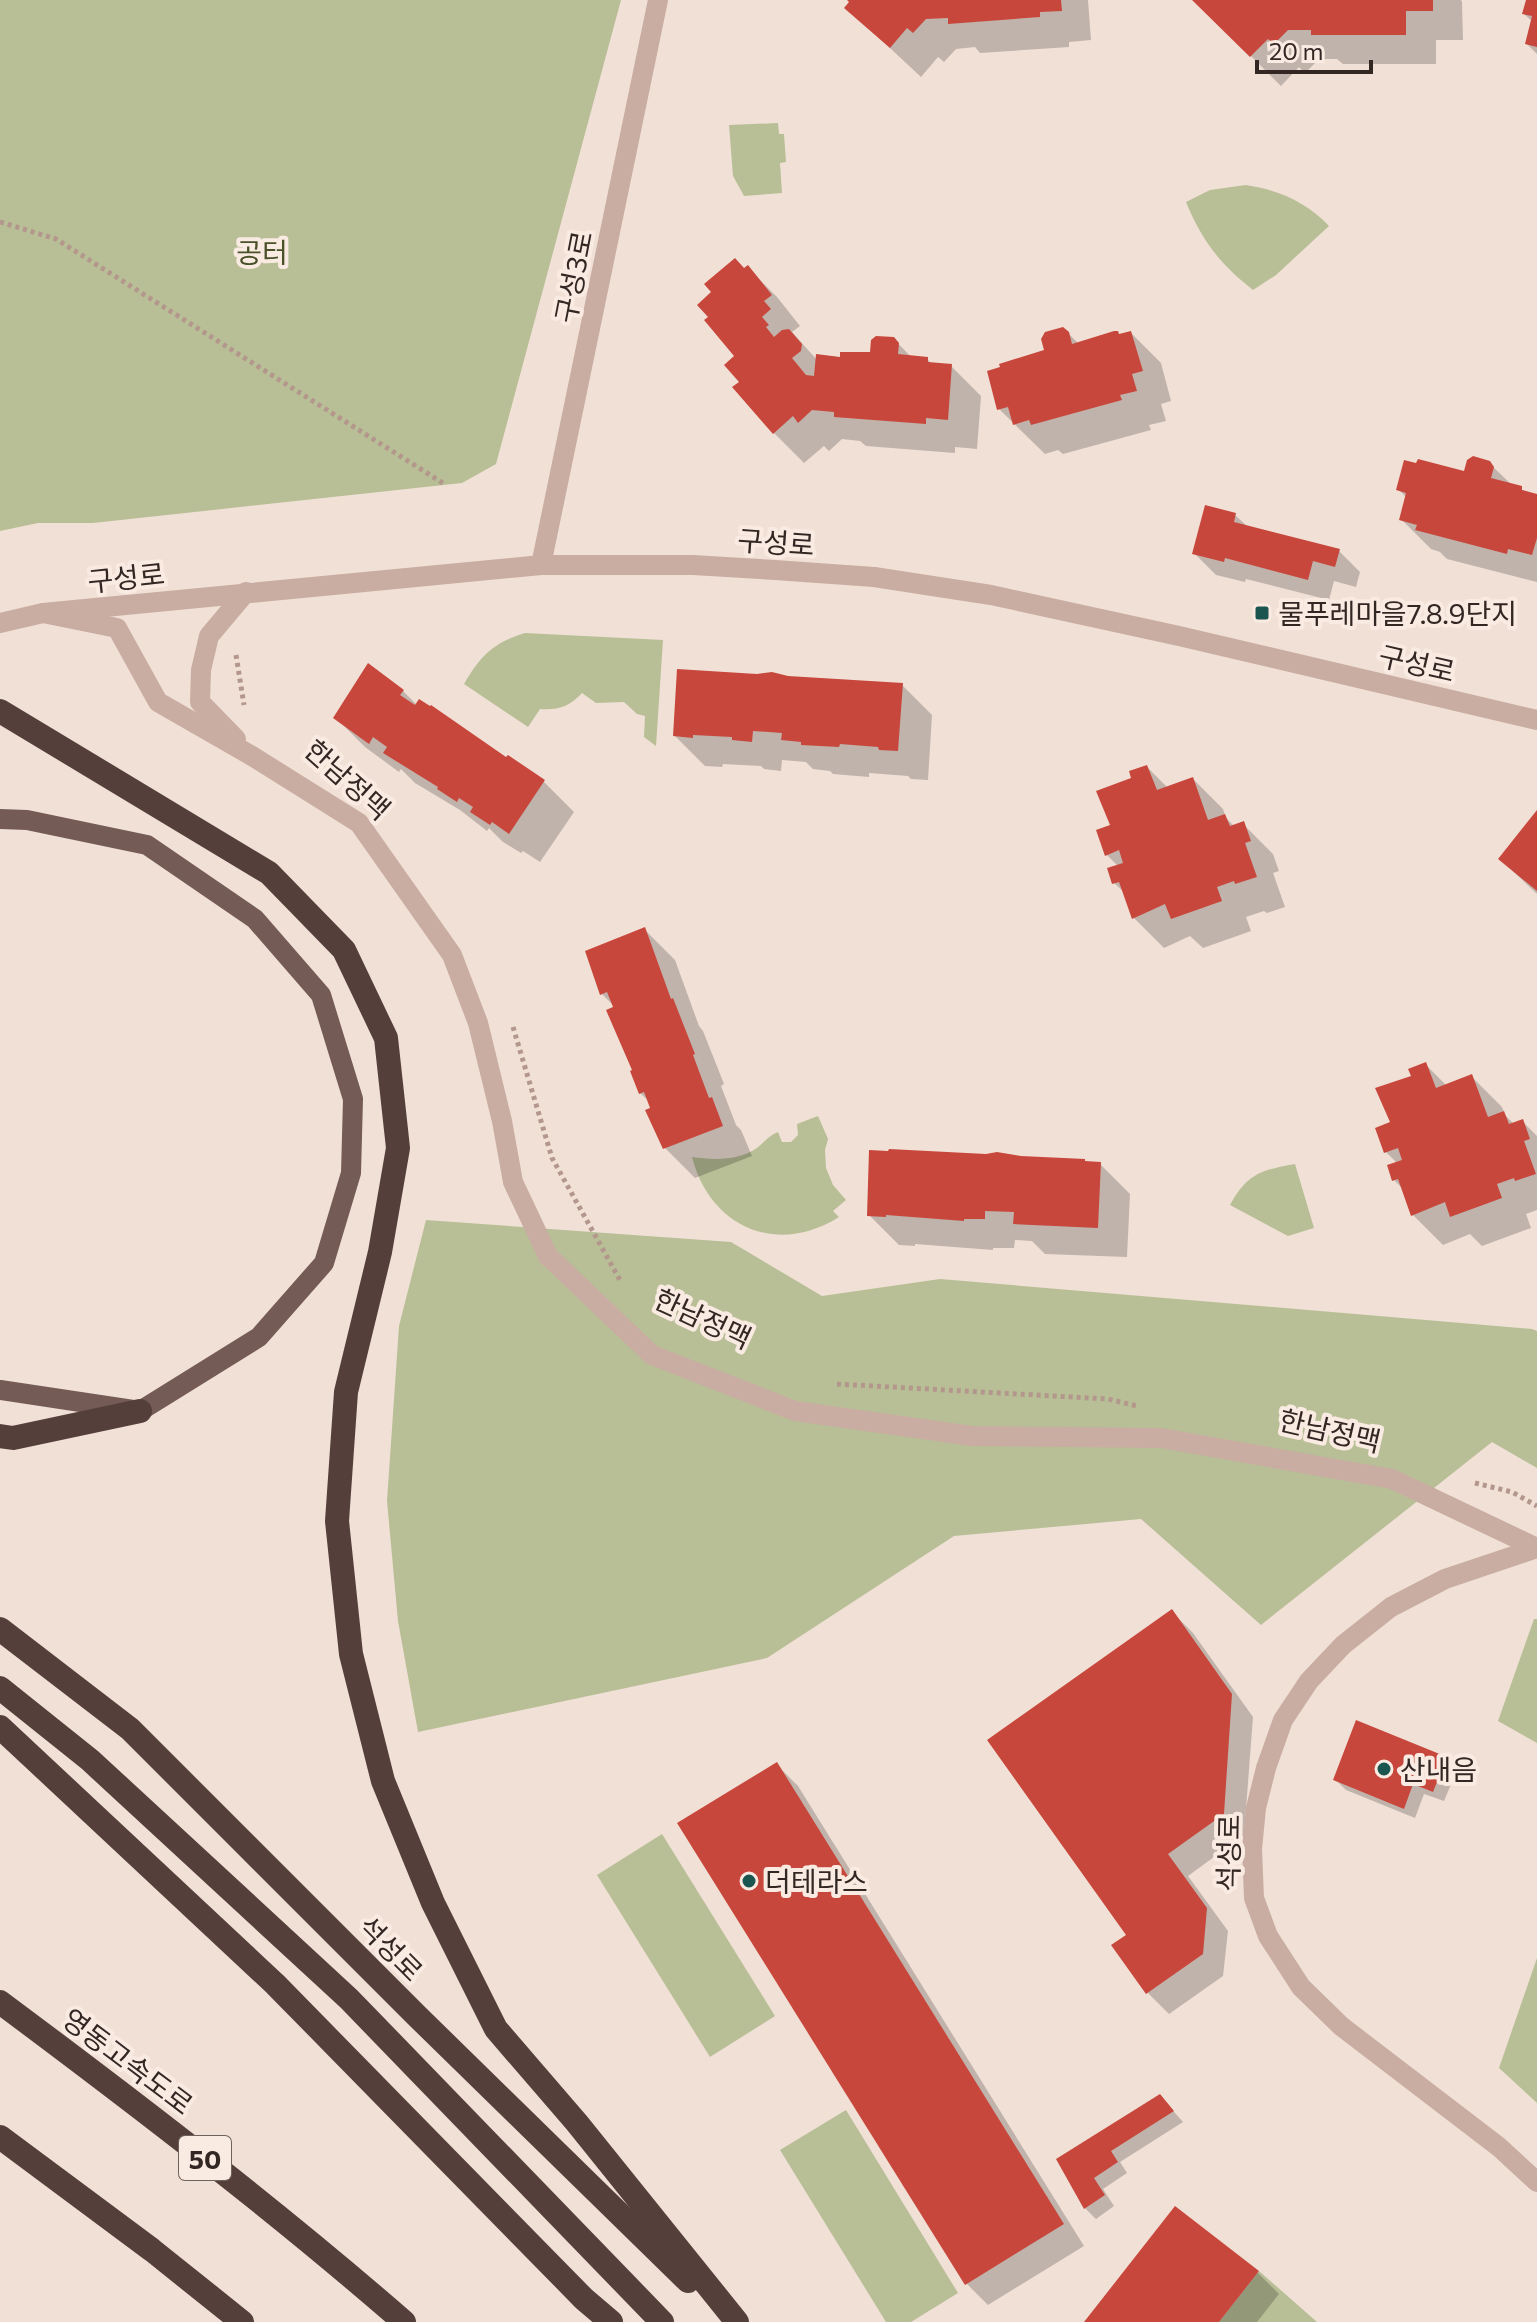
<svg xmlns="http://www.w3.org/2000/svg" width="1537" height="2322" font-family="Commissioner,'Noto Sans KR',sans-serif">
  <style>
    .green { fill: #b8bf96 }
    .shadow { fill: #0003 }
    .building { fill: #c8473c }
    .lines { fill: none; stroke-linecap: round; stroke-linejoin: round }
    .path { stroke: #b4978c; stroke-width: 5; stroke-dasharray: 4 4; stroke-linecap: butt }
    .minor { stroke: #c9ada2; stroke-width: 20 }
    .major { stroke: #755b55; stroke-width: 20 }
    .highway { stroke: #543f3b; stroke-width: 24 }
    .poi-dot { fill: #1a554f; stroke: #f9eae2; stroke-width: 3 }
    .labels { text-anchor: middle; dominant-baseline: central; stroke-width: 8; stroke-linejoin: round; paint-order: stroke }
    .shield { fill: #f9eae2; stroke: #6e625d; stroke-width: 2 }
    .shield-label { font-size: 26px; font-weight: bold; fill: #332724 }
    .park-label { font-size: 28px; fill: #495128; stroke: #f9eae2 }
    .street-label { font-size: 28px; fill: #332724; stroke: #f9eae2 }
    .poi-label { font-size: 28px; fill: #332724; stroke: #f9eae2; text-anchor: start }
  </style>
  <rect width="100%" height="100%" fill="#f1e0d6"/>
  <g class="green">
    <polygon points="0,0 621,0 496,464 462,483 93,523 38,523 0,531"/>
    <polygon points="778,123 779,134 784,134 786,162 780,163 782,193 744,196 733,176 729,125"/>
    <path d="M1246,185c33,5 60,17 83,41l-53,49 -23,15c-33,-26 -51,-49 -67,-88l24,-12z"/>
    <path d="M525,633l138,7 -7,106 -12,-9 1,-21 -8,-2 -13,-12 -28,1 -14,-10c-13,14 -23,17 -42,16l-12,18 -64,-43c17,-29 29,-41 61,-51z"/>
    <path d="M818,1116l10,23 -3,11 1,18 7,17 13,15 -13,11 6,6c-61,39 -129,11 -147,-60 22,3 46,4 65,-9 8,-6 11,-12 21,-16l4,10h9l7,-7 -1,-11z"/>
    <path d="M1295,1164l19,64 -26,8 -58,-31c17,-31 31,-35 65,-41z"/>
    <polygon points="426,1220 731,1242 822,1296 940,1279 1532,1329 1537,1331 1537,1468 1492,1442 1261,1625 1141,1519 954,1536 767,1658 418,1732 398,1621 387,1501 399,1326"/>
    <polygon points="1534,1619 1537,1619 1537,1743 1498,1721"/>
    <polygon points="662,1834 775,2016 710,2057 597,1875"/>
    <polygon points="1537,1958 1537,2103 1499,2068"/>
    <polygon points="846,2110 958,2293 911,2322 886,2322 780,2150"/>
    <polygon points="1259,2271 1317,2322 1219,2322"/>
  </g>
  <g class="shadow">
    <polygon points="848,0 1088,0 1091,40 1069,42 1069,47 980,53 975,47 956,49 944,62 938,57 921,77 846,7 851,3"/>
    <polygon points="1195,0 1461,0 1462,2 1463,40 1436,40 1436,64 1343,64 1337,59 1319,59 1305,73 1299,67 1281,86"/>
    <polygon points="1528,0 1537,0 1537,54 1527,44 1533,22 1524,14"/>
    <polygon points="747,267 777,297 800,326 792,332 817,360 872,354 894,339 912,358 927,359 933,365 951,366 981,396 977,449 955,447 955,453 866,446 860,441 842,439 829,451 824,446 804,463 774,433 742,382 737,356 744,270"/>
    <polygon points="1068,333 1079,344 1131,333 1161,363 1171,401 1161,404 1166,421 1149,425 1151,430 1063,454 1058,450 1045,454 999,409 1047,351"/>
    <polygon points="1489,463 1513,486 1537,496 1537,582 1447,559 1440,552 1431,549 1401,519 1407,498 1398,489 1465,473"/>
    <polygon points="1235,515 1248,527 1339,551 1360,572 1356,587 1334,581 1329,600 1246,579 1245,582 1216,575 1195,554"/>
    <polygon points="787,678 902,685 932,715 928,780 911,779 908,776 869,773 869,777 833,774 830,771 813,769 806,762 782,760 781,771 764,769 761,766 723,764 722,767 705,766 675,736"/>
    <polygon points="403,691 417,705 507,760 508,758 544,782 574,812 540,862 523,851 521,853 503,842 489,828 487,831 460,810 415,783 401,769 399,772 365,747 335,717"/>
    <polygon points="1147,767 1168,788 1193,779 1223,809 1226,818 1235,827 1243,824 1273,854 1279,871 1273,873 1285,907 1267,913 1264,911 1246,917 1251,931 1203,948 1190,936 1164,948 1134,918 1125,893 1114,883 1118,866 1106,854 1113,826 1134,780"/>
    <polygon points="1537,813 1537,894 1500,859"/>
    <polygon points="645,930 675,960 699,1026 703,1031 724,1084 721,1086 736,1125 741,1130 752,1156 695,1178 665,1148 650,1102 640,1093 616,1008 602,994"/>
    <polygon points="1426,1065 1447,1086 1472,1077 1502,1107 1505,1115 1514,1124 1522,1121 1537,1136 1537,1210 1526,1214 1531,1228 1482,1246 1470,1234 1443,1245 1413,1215 1404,1190 1394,1180 1389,1166 1398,1164 1386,1152 1392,1123 1413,1077"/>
    <polygon points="1087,1163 1100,1164 1130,1194 1127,1257 1045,1254 1032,1241 1015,1240 1014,1248 993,1248 993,1250 915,1244 915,1246 899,1245 869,1215"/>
    <polygon points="1172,1612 1193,1633 1253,1717 1244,1835 1188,1876 1228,1931 1223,1976 1169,2014 1148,1993 1114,1945 1129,1935"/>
    <polygon points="1446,1759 1457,1770 1444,1801 1424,1794 1415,1818 1346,1790 1335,1779"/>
    <polygon points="776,1764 798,1786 1084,2246 988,2305 967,2284 680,1824"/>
    <polygon points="1160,2096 1183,2122 1120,2162 1127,2173 1103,2189 1114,2206 1096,2219 1085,2208 1059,2160"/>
    <polygon points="1175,2208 1258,2273 1279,2294 1257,2322 1086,2322"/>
  </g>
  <g class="building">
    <polygon points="847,0 1061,0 1062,11 1040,12 1040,17 948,24 948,18 926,19 913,33 907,28 890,48 844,8 849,2"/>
    <polygon points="1192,0 1433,0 1433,11 1406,11 1406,35 1311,35 1311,30 1288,30 1274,44 1268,39 1250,57"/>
    <polygon points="1526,0 1537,0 1537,47 1525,44 1532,16 1522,14"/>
    <polygon points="735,258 744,268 748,265 772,295 764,301 771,309 762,317 769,325 766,327 774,337 782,330 789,329 802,344 801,351 792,358 806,375 814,376 816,354 840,357 840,352 870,352 871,340 876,336 894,337 899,343 898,354 928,357 928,362 952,364 948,420 926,418 926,424 834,417 834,412 812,410 798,423 793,416 773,434 732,387 739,382 724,365 734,356 704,320 708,317 697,305 711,292 704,284"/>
    <polygon points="1063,327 1069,332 1072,344 1114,331 1118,331 1119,334 1131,331 1143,371 1132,374 1137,391 1120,395 1122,400 1031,425 1029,420 1013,425 1008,407 997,410 987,371 1000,367 999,364 1044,350 1041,339 1045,332"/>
    <polygon points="1473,456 1490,461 1494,467 1491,478 1522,486 1522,490 1537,494 1537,538 1532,555 1508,549 1507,554 1415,530 1417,525 1399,520 1406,493 1396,490 1404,460 1416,463 1418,459 1464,471 1467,460"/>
    <polygon points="1205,505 1236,513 1234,522 1340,549 1335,567 1313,561 1308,580 1225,558 1224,562 1192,554"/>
    <polygon points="368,663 404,690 400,695 415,705 419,699 430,706 431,705 506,757 508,755 545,780 509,834 492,822 490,825 470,812 473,807 459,798 457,802 437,789 438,787 383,753 387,747 373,737 369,744 333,718"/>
    <polygon points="677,669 757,674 772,672 788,676 903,683 898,751 879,750 878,747 840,744 839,747 801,745 801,742 781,740 782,733 753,731 752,742 732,740 732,737 693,735 693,738 673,736"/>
    <polygon points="1147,765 1157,790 1193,777 1208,820 1225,814 1230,826 1244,821 1251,841 1245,843 1257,877 1235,884 1234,881 1217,887 1222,901 1171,919 1165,904 1132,919 1119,882 1112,884 1107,868 1123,863 1119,850 1105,856 1096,830 1110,825 1096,791 1131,778 1129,771"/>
    <polygon points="1537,810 1537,891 1498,859"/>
    <polygon points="645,927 671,999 673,998 695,1054 693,1055 709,1098 712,1097 723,1126 663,1149 645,1110 650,1108 644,1092 639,1094 630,1071 632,1070 606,1010 613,1007 607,992 600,995 585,951"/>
    <polygon points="1426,1062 1436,1088 1472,1074 1488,1117 1504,1111 1509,1124 1523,1119 1530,1139 1524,1141 1536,1174 1515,1181 1514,1178 1497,1184 1502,1198 1450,1217 1445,1202 1411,1216 1398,1179 1392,1181 1387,1165 1402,1160 1398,1148 1384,1153 1375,1128 1390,1122 1375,1088 1411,1076 1408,1069"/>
    <polygon points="889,1149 986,1154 997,1152 1021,1156 1085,1159 1085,1161 1101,1162 1098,1228 1013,1224 1014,1212 985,1211 985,1219 964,1219 964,1221 886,1215 886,1217 867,1216 869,1150 888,1151"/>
    <polygon points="1172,1609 1232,1694 1224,1814 1168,1854 1207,1908 1203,1954 1146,1994 1111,1945 1126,1935 987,1740"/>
    <polygon points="1356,1720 1447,1757 1433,1792 1413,1784 1404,1809 1333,1780"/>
    <polygon points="777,1762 1064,2224 965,2285 677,1823"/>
    <polygon points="1160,2094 1174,2111 1111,2151 1118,2162 1094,2178 1105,2195 1084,2209 1056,2159"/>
    <polygon points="1175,2206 1259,2271 1219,2322 1084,2322"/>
  </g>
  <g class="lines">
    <g class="path">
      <polyline points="0,222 56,239 446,485"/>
      <polyline points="236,655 244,705"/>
      <polyline points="513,1027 552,1158 621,1282"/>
      <polyline points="837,1384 1108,1399 1137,1406"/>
      <polyline points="1475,1483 1512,1492 1537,1506"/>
    </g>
    <g class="minor">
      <polyline points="541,565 658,0"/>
      <polyline points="43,613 117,628 158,702 252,756 359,823 452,955 478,1023 502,1121 513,1182 548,1256 652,1355 795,1411 972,1436 1161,1438 1392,1479 1537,1548"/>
      <polyline points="0,623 43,613 541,565 693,565 775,570 874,577 991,595 1179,636 1537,720"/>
      <polyline points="236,739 200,702 201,670 209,636 246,592"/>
      <polyline points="1537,1548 1445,1579 1391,1607 1343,1645 1309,1681 1283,1720 1266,1768 1256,1808 1252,1849 1254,1898 1268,1936 1301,1987 1341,2026 1499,2147 1537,2182"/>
    </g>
    <polyline class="major" points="0,819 27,820 147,845 255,919 321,995 353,1099 351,1173 324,1263 259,1337 140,1411 0,1390"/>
    <g class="highway">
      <polyline points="0,711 269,873 344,950 386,1038 398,1148 380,1252 346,1392 337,1521 351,1654 383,1781 433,1903 496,2029 577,2123 737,2322"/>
      <polyline points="0,1436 13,1438 140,1411"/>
      <polyline points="0,1629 130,1729 418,2017 688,2281"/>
      <polyline points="0,1688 90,1760 349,1999 662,2322"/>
      <polyline points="0,1727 275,1984 584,2299 611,2322"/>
      <path d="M0,2002c138,103 274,207 404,320"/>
      <polyline points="0,2137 152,2250 242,2322"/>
    </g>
  </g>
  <g class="poi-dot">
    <rect x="1254" y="605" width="16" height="16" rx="4"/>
    <circle cx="1384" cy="1769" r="8"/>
    <circle cx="749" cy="1881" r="8"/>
  </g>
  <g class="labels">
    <rect class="shield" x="179" y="2136" width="52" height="44" rx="6"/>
    <g class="shield-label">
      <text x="205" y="2158">50</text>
    </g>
    <g class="park-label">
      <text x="262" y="252">공터</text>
    </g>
    <g class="street-label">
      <text transform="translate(573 277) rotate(-79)">구성3로</text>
      <text transform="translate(776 542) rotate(4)">구성로</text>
      <text transform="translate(126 577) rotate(-6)">구성로</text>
      <text transform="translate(1417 663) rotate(13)">구성로</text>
      <text transform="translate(348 779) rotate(42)">한남정맥</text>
      <text transform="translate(703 1318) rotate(25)">한남정맥</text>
      <text transform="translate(1330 1430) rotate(13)">한남정맥</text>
      <text transform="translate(1228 1853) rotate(-89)">석성로</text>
      <text transform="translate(391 1948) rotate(45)">석성로</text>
      <text transform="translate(128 2061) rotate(37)">영동고속도로</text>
    </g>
    <g class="poi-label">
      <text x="1278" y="613">물푸레마을7.8.9단지</text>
      <text x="1400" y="1769">산내음</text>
      <text x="765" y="1881">더테라스</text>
    </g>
  </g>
  <path d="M1257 60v12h114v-12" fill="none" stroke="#332724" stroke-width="4"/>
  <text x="1269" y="60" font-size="24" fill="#332724" stroke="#f9eae2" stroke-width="6" paint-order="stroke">20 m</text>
</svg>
